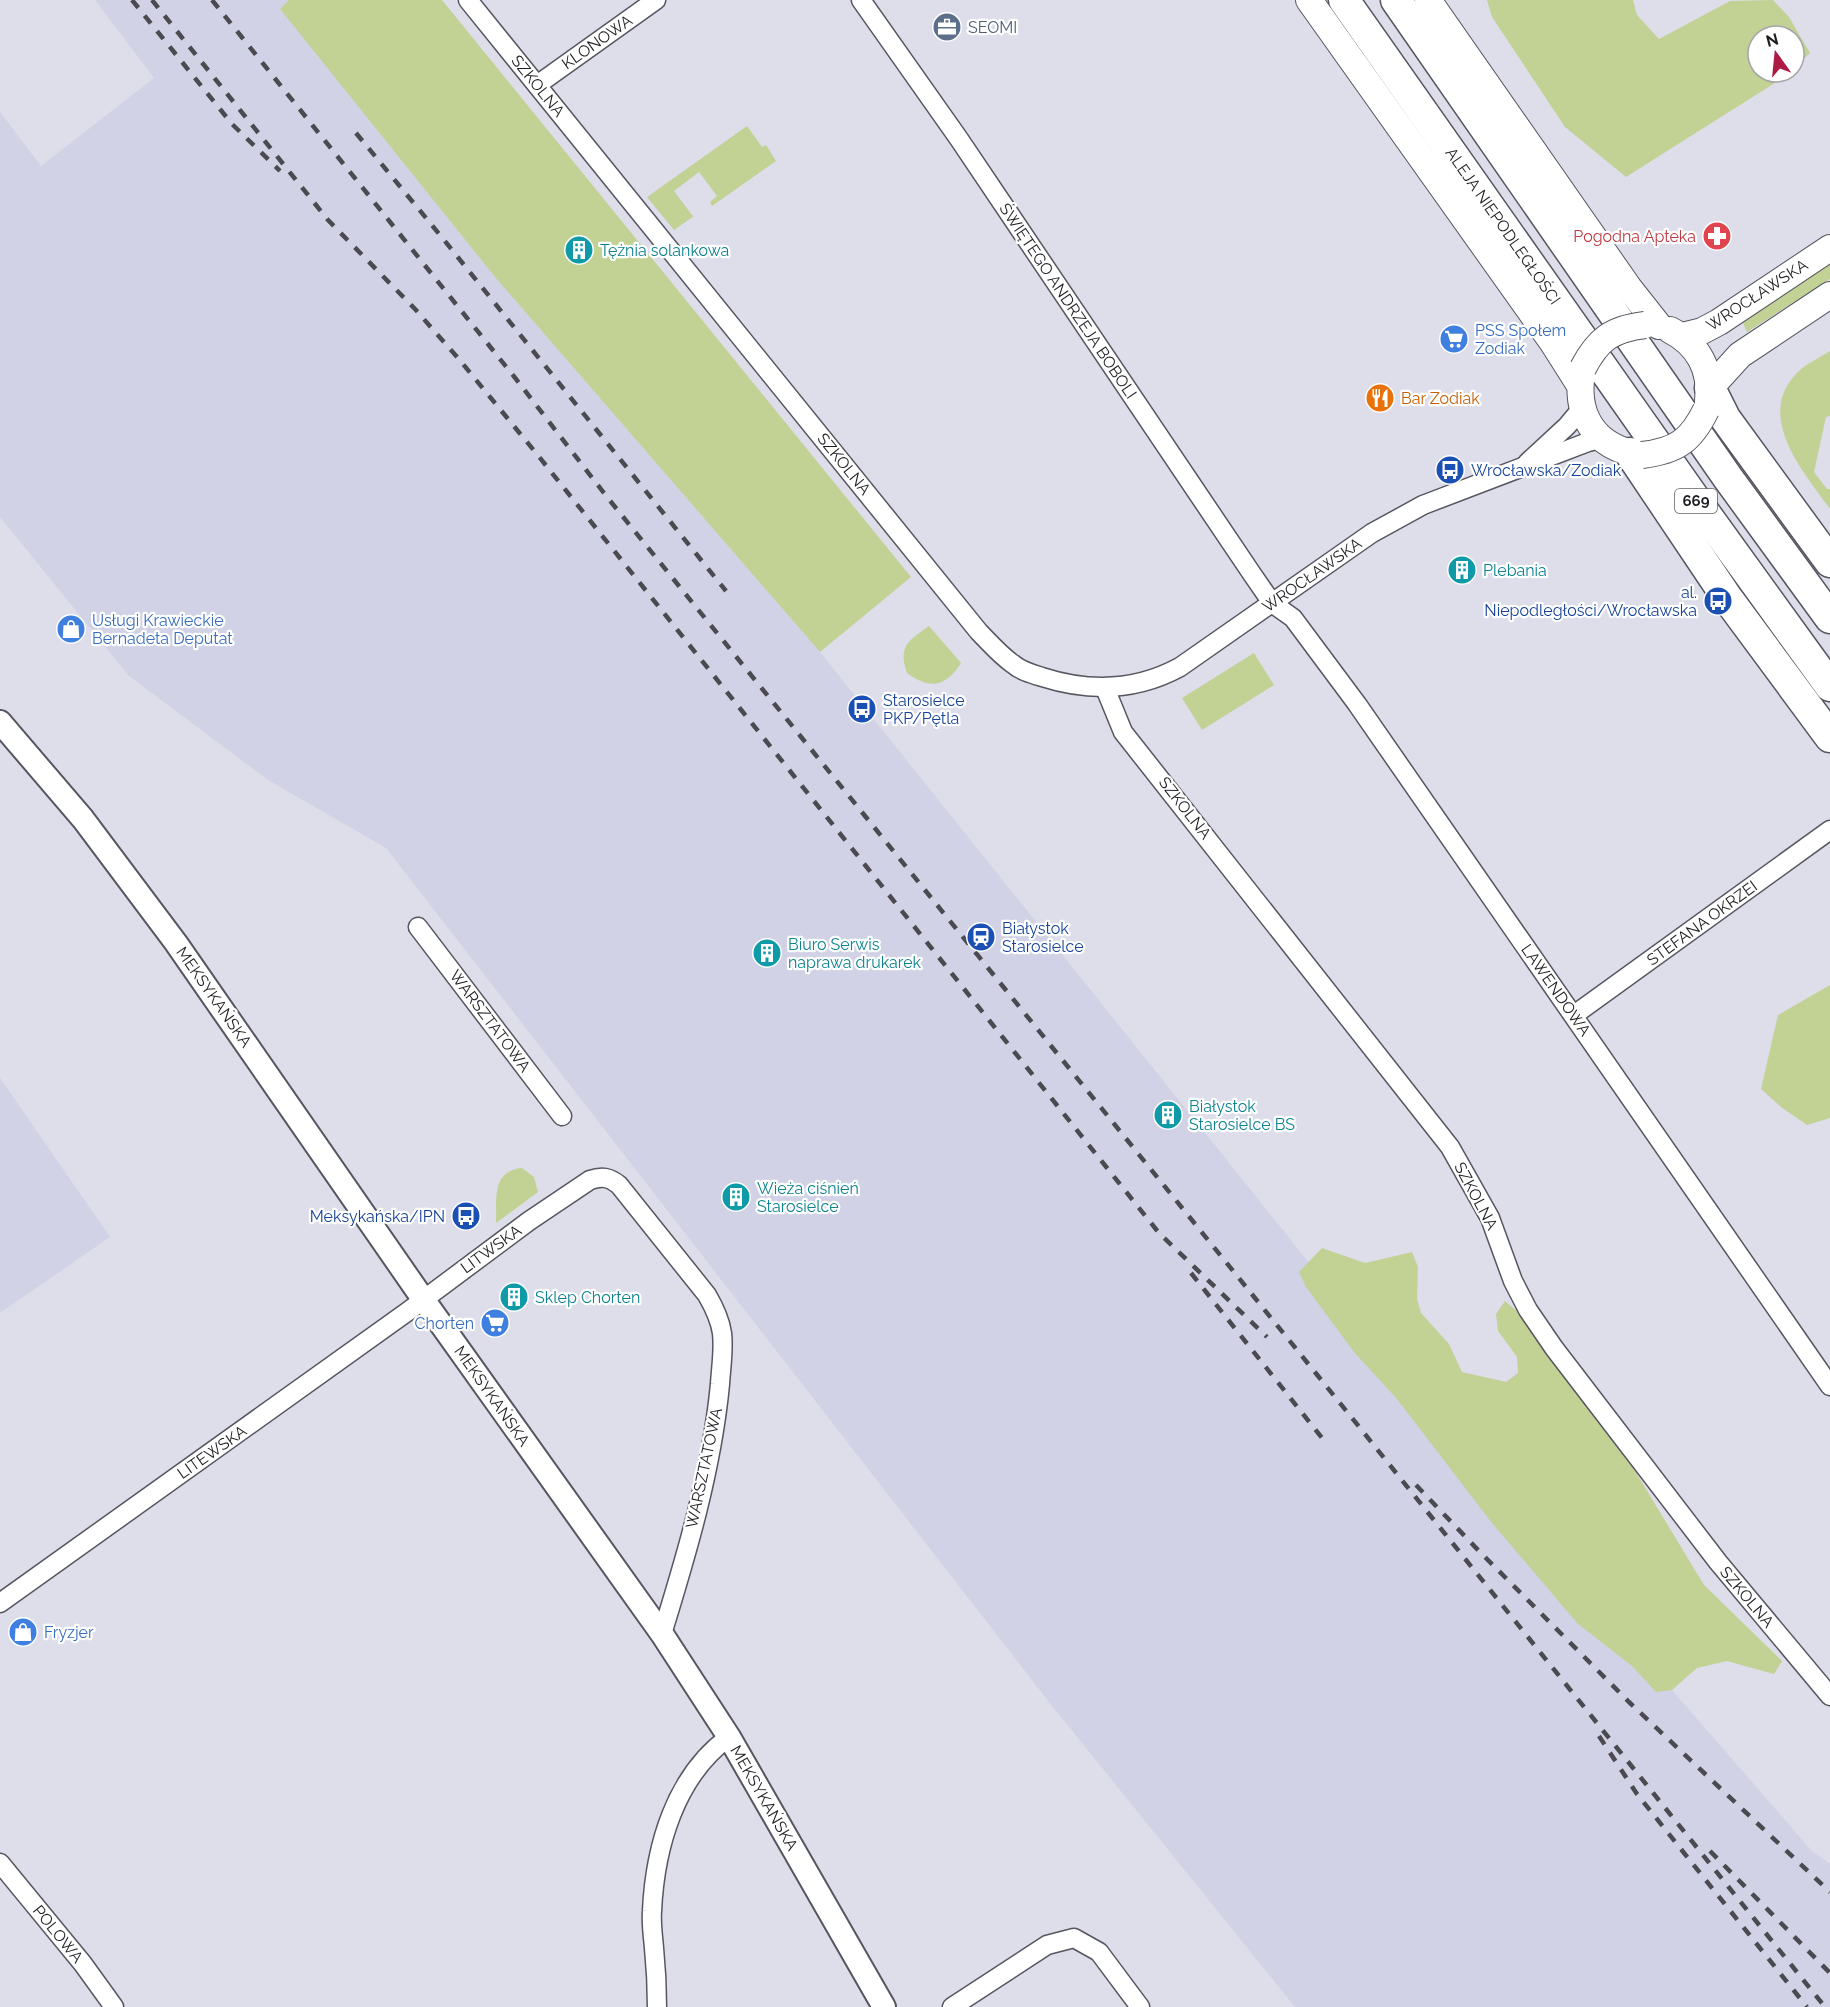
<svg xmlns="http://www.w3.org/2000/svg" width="1830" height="2007" font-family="Raleway,sans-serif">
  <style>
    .built { fill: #d1d2e5 }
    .green { fill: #c2d194 }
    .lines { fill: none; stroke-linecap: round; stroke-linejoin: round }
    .minor-casing { stroke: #555660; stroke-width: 21 }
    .tertiary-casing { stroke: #555660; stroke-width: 26 }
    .secondary-casing { stroke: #555660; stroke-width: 28 }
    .primary-casing { stroke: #555660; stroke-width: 33 }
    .minor { stroke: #fff; stroke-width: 18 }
    .tertiary { stroke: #fff; stroke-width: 22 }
    .secondary { stroke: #fff; stroke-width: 26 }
    .primary { stroke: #fff; stroke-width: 30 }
    .rail { stroke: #4a4a50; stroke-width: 4.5; stroke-dasharray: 10 10; stroke-linecap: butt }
    .secondary-bridge-casing { stroke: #555660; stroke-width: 28; stroke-linecap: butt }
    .secondary-bridge { stroke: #fff; stroke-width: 26 }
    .labels { text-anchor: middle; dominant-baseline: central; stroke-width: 4.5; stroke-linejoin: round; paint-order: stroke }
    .shield { fill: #fff; stroke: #626264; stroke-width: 1.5 }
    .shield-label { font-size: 15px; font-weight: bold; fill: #1e1e22 }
    .service-label { font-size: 16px; fill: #4e5e75; stroke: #fff; text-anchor: start }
    .street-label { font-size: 16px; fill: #1e1e22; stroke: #fff }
    .health-label { font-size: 16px; fill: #be3a42; stroke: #fff; text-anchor: end }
    .culture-label { font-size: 16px; fill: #0d838f; stroke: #fff; text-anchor: start }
    .shop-label { font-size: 16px; fill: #366cbe; stroke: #fff; text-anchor: start }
    .food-label { font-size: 16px; fill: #c56008; stroke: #fff; text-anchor: start }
    .transit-label { font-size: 16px; fill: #164399; stroke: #fff; text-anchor: start }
  </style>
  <rect width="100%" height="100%" fill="#dddeea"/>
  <g class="built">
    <polygon points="95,0 289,0 280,9 495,277 820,652 1406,1384 1812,1851 1830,1864 1830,2007 1295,2007 1049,1702 386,848 268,780 129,676 0,517 0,112 41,166 154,78"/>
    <polygon points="0,1078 110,1237 0,1313"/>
  </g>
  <g class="green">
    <polygon points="289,0 442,0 911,577 820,652 495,277 280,9"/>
    <polygon points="1487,0 1633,0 1637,15 1659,39 1730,1 1773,0 1789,17 1810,53 1794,68 1794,36 1758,36 1758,72 1789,72 1781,79 1626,177 1565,127 1492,17"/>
    <polygon points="747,126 762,147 766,145 776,161 712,206 710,202 717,196 699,172 674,191 692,215 694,216 674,230 647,197"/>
    <polygon points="1830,263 1830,279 1747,332 1742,321"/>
    <path d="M1830,351v65l-4,1 -12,55 13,17h3v20c-26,-36 -75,-92 -34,-135 8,-9 23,-16 34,-23z"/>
    <path d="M929,626l32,37c-15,24 -31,27 -54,10 -9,-27 1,-32 22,-47z"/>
    <polygon points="1254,653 1274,685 1202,730 1182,698"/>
    <polygon points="1830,985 1830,1118 1807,1125 1781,1107 1761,1089 1778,1015"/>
    <path d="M522,1168l12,9 4,15 -42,31c1,-24 -5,-52 26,-55z"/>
    <polygon points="1322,1248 1365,1263 1412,1252 1418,1267 1417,1299 1421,1313 1449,1344 1462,1372 1506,1382 1518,1373 1517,1357 1498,1331 1496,1314 1505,1301 1526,1319 1635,1471 1704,1585 1782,1661 1774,1674 1727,1661 1697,1668 1672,1690 1656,1692 1632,1666 1578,1624 1492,1523 1397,1399 1354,1352 1306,1287 1299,1272"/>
  </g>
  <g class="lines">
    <g class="minor-casing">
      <g id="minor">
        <path d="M468,0l511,632c11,11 21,23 34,32 8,7 19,10 29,13 47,15 94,14 138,-10l192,-134 51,-28 165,-63 13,-3"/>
        <polyline points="861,0 959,139 1252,574 1272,603 1293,618 1357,704 1830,1386"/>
        <polyline points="537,85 656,0"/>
        <polyline points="1527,463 1567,426 1582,408"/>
        <polyline points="1105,688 1123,732 1450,1147 1490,1218 1513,1281 1528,1310 1554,1348 1718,1562 1830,1696"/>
        <polyline points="418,927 562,1116"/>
        <polyline points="1574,1015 1830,830"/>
        <path d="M0,1603l407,-291 122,-91 61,-41c12,-4 19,-3 29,5l88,110c7,12 13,25 15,38 2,17 -1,34 -2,51 -8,85 -33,169 -58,250"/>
        <polyline points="0,1863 83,1964 114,2007"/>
        <path d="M657,2007c0,-20 -1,-39 -3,-59 -1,-12 -3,-25 -2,-37 3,-64 23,-135 77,-174"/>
        <polyline points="952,2007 1047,1945 1074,1938 1099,1952 1140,2007"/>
      </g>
    </g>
    <g class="tertiary-casing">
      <polyline id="tertiary" points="0,722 83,819 176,943 423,1299 662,1634 729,1737 884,2007"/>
    </g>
    <g class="secondary-casing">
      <g id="secondary">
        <polyline points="1309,0 1553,343 1579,384"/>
        <polyline points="1428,0 1629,288 1659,326"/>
        <path d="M1670,330c28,14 42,40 38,71"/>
        <polyline points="1682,336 1702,331 1719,322 1830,248"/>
        <path d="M1583,368c-10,46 11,80 59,87"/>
        <polyline points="1710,388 1740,355 1830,295"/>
      </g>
    </g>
    <g class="primary-casing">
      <g id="primary">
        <polyline points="1344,0 1697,502 1830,686"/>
        <polyline points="1396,0 1728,478 1830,618"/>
        <polyline points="1710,388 1725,418 1830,562"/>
        <polyline points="1630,453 1728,599 1830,737"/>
      </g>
    </g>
    <use href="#minor" class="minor"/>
    <use href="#tertiary" class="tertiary"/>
    <use href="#secondary" class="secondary"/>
    <use href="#primary" class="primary"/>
    <g class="rail">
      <polyline points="132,0 232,124 280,171"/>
      <polyline points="152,0 328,220 415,309 458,358 536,453 1159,1233 1267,1337"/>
      <polyline points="212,0 516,379 607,497 1348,1413 1825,2007"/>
      <polyline points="356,133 440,235 726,591"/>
      <polyline points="1191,1273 1326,1443"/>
      <polyline points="1416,1485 1479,1551 1629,1702 1830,1892"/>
      <polyline points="1599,1736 1637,1794 1807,2007"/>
      <polyline points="1710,1851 1830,1973"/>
    </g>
    <g class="secondary-bridge-casing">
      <g id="secondary-bridge">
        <path d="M1583,368c15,-29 29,-39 62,-43"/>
        <path d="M1642,455c34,-4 49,-14 64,-45"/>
      </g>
    </g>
    <use href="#secondary-bridge" class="secondary-bridge"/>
  </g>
  <defs>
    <g id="office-disc" transform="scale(1.5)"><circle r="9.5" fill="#5c6f8a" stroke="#fff"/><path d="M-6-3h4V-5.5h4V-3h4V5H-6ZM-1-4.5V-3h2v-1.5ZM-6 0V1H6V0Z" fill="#fff"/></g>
    <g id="pharmacy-disc" transform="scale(1.5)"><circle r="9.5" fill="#e0444e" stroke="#fff"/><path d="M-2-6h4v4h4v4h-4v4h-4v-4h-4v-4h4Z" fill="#fff"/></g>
    <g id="building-disc" transform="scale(1.5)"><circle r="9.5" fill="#0f9aa8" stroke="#fff"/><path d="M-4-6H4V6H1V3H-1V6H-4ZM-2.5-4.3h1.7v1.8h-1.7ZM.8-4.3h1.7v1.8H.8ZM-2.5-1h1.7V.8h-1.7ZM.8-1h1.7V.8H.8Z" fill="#fff"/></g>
    <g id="supermarket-disc" transform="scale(1.5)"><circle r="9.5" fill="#3f7fe0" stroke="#fff"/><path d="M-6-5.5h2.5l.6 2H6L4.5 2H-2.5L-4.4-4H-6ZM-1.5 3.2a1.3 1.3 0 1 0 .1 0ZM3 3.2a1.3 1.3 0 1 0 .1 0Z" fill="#fff"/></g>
    <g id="restaurant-disc" transform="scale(1.5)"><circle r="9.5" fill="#e8710a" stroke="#fff"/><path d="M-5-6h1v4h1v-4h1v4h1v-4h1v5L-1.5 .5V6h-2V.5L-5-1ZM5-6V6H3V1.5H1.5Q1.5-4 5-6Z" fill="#fff"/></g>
    <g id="bus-disc" transform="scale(1.5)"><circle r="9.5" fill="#1a4fb4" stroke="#fff"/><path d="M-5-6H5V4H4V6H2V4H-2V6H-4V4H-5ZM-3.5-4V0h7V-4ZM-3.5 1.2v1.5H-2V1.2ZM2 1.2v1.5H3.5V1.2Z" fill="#fff"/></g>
    <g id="shop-disc" transform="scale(1.5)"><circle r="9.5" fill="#3f7fe0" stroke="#fff"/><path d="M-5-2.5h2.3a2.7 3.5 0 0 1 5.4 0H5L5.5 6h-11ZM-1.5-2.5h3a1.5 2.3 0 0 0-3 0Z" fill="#fff"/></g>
    <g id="station-disc" transform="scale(1.5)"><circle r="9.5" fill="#1a4fb4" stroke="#fff"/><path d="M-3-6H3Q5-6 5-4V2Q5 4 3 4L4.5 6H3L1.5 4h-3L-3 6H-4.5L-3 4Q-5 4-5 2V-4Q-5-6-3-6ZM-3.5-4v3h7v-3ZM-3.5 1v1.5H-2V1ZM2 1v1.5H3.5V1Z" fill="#fff"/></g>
  </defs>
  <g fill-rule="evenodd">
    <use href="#office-disc" x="947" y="27"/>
    <use href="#pharmacy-disc" x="1717" y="236"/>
    <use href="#building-disc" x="579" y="250"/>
    <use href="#supermarket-disc" x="1454" y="339"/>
    <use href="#restaurant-disc" x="1380" y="398"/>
    <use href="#bus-disc" x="1450" y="470"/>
    <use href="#building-disc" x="1462" y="570"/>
    <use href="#bus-disc" x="1718" y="601"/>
    <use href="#shop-disc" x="71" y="629"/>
    <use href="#bus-disc" x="862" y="709"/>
    <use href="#station-disc" x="981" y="937"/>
    <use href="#building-disc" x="767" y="953"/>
    <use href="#building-disc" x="1168" y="1115"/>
    <use href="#building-disc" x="736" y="1197"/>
    <use href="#bus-disc" x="466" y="1216"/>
    <use href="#building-disc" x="514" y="1297"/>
    <use href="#supermarket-disc" x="495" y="1323"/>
    <use href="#shop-disc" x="23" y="1632"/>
  </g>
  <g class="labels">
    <rect class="shield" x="1675" y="489" width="42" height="24" rx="4.5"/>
    <g class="shield-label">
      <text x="1696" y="501">669</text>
    </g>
    <g class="service-label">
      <text x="968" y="27">SEOMI</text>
    </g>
    <g class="street-label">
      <text transform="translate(597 42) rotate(-35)">KLONOWA</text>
      <text transform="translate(538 86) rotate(51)">SZKOLNA</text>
      <text transform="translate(1503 226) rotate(55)">ALEJA NIEPODLEGŁOŚCI</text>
      <text transform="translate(1757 295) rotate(-33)">WROCŁAWSKA</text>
      <text transform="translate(1068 301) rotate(56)">ŚWIĘTEGO ANDRZEJA BOBOLI</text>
      <text transform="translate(844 464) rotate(51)">SZKOLNA</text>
      <text transform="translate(1312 575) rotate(-35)">WROCŁAWSKA</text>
      <text transform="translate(1185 808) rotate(52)">SZKOLNA</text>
      <text transform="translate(1702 923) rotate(-36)">STEFANA OKRZEI</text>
      <text transform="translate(1556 990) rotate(55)">LAWENDOWA</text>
      <text transform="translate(214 997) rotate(55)">MEKSYKAŃSKA</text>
      <text transform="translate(490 1021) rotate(53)">WARSZTATOWA</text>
      <text transform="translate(1476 1196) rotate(62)">SZKOLNA</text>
      <text transform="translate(491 1249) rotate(-36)">LITWSKA</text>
      <text transform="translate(492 1396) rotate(55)">MEKSYKAŃSKA</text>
      <text transform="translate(212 1452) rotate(-35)">LITEWSKA</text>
      <text transform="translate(704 1468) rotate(-78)">WARSZTATOWA</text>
      <text transform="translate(1747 1597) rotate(50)">SZKOLNA</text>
      <text transform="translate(764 1798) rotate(60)">MEKSYKAŃSKA</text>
      <text transform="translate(58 1934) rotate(51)">POLOWA</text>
    </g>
    <g class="health-label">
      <text x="1696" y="236">Pogodna Apteka</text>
    </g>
    <g class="culture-label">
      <text x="600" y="250">Tężnia solankowa</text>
      <text x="1483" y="570">Plebania</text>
      <text x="788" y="944">Biuro Serwis<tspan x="788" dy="18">naprawa drukarek</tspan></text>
      <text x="1189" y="1106">Białystok<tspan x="1189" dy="18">Starosielce BS</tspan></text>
      <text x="757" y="1188">Wieża ciśnień<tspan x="757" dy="18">Starosielce</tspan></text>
      <text x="535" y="1297">Sklep Chorten</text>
    </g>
    <g class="shop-label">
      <text x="1475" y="330">PSS Społem<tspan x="1475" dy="18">Zodiak</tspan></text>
      <text x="92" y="620">Usługi Krawieckie<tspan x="92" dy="18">Bernadeta Deputat</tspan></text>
      <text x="474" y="1323" text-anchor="end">Chorten</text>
      <text x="44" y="1632">Fryzjer</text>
    </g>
    <g class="food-label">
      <text x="1401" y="398">Bar Zodiak</text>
    </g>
    <g class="transit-label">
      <text x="1471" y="470">Wrocławska/Zodiak</text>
      <text x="1697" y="592" text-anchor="end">al.<tspan x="1697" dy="18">Niepodległości/Wrocławska</tspan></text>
      <text x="883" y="700">Starosielce<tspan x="883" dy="18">PKP/Pętla</tspan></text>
      <text x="1002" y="928">Białystok<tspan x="1002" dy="18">Starosielce</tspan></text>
      <text x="445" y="1216" text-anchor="end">Meksykańska/IPN</text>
    </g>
  </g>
  <g transform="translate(1776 54) rotate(345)"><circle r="28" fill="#ffffff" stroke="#a5a5a7" stroke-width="1.5"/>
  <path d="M0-4.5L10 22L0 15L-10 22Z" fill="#ad1a43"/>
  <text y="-9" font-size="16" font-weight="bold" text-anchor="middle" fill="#1e1e22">N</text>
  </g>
</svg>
